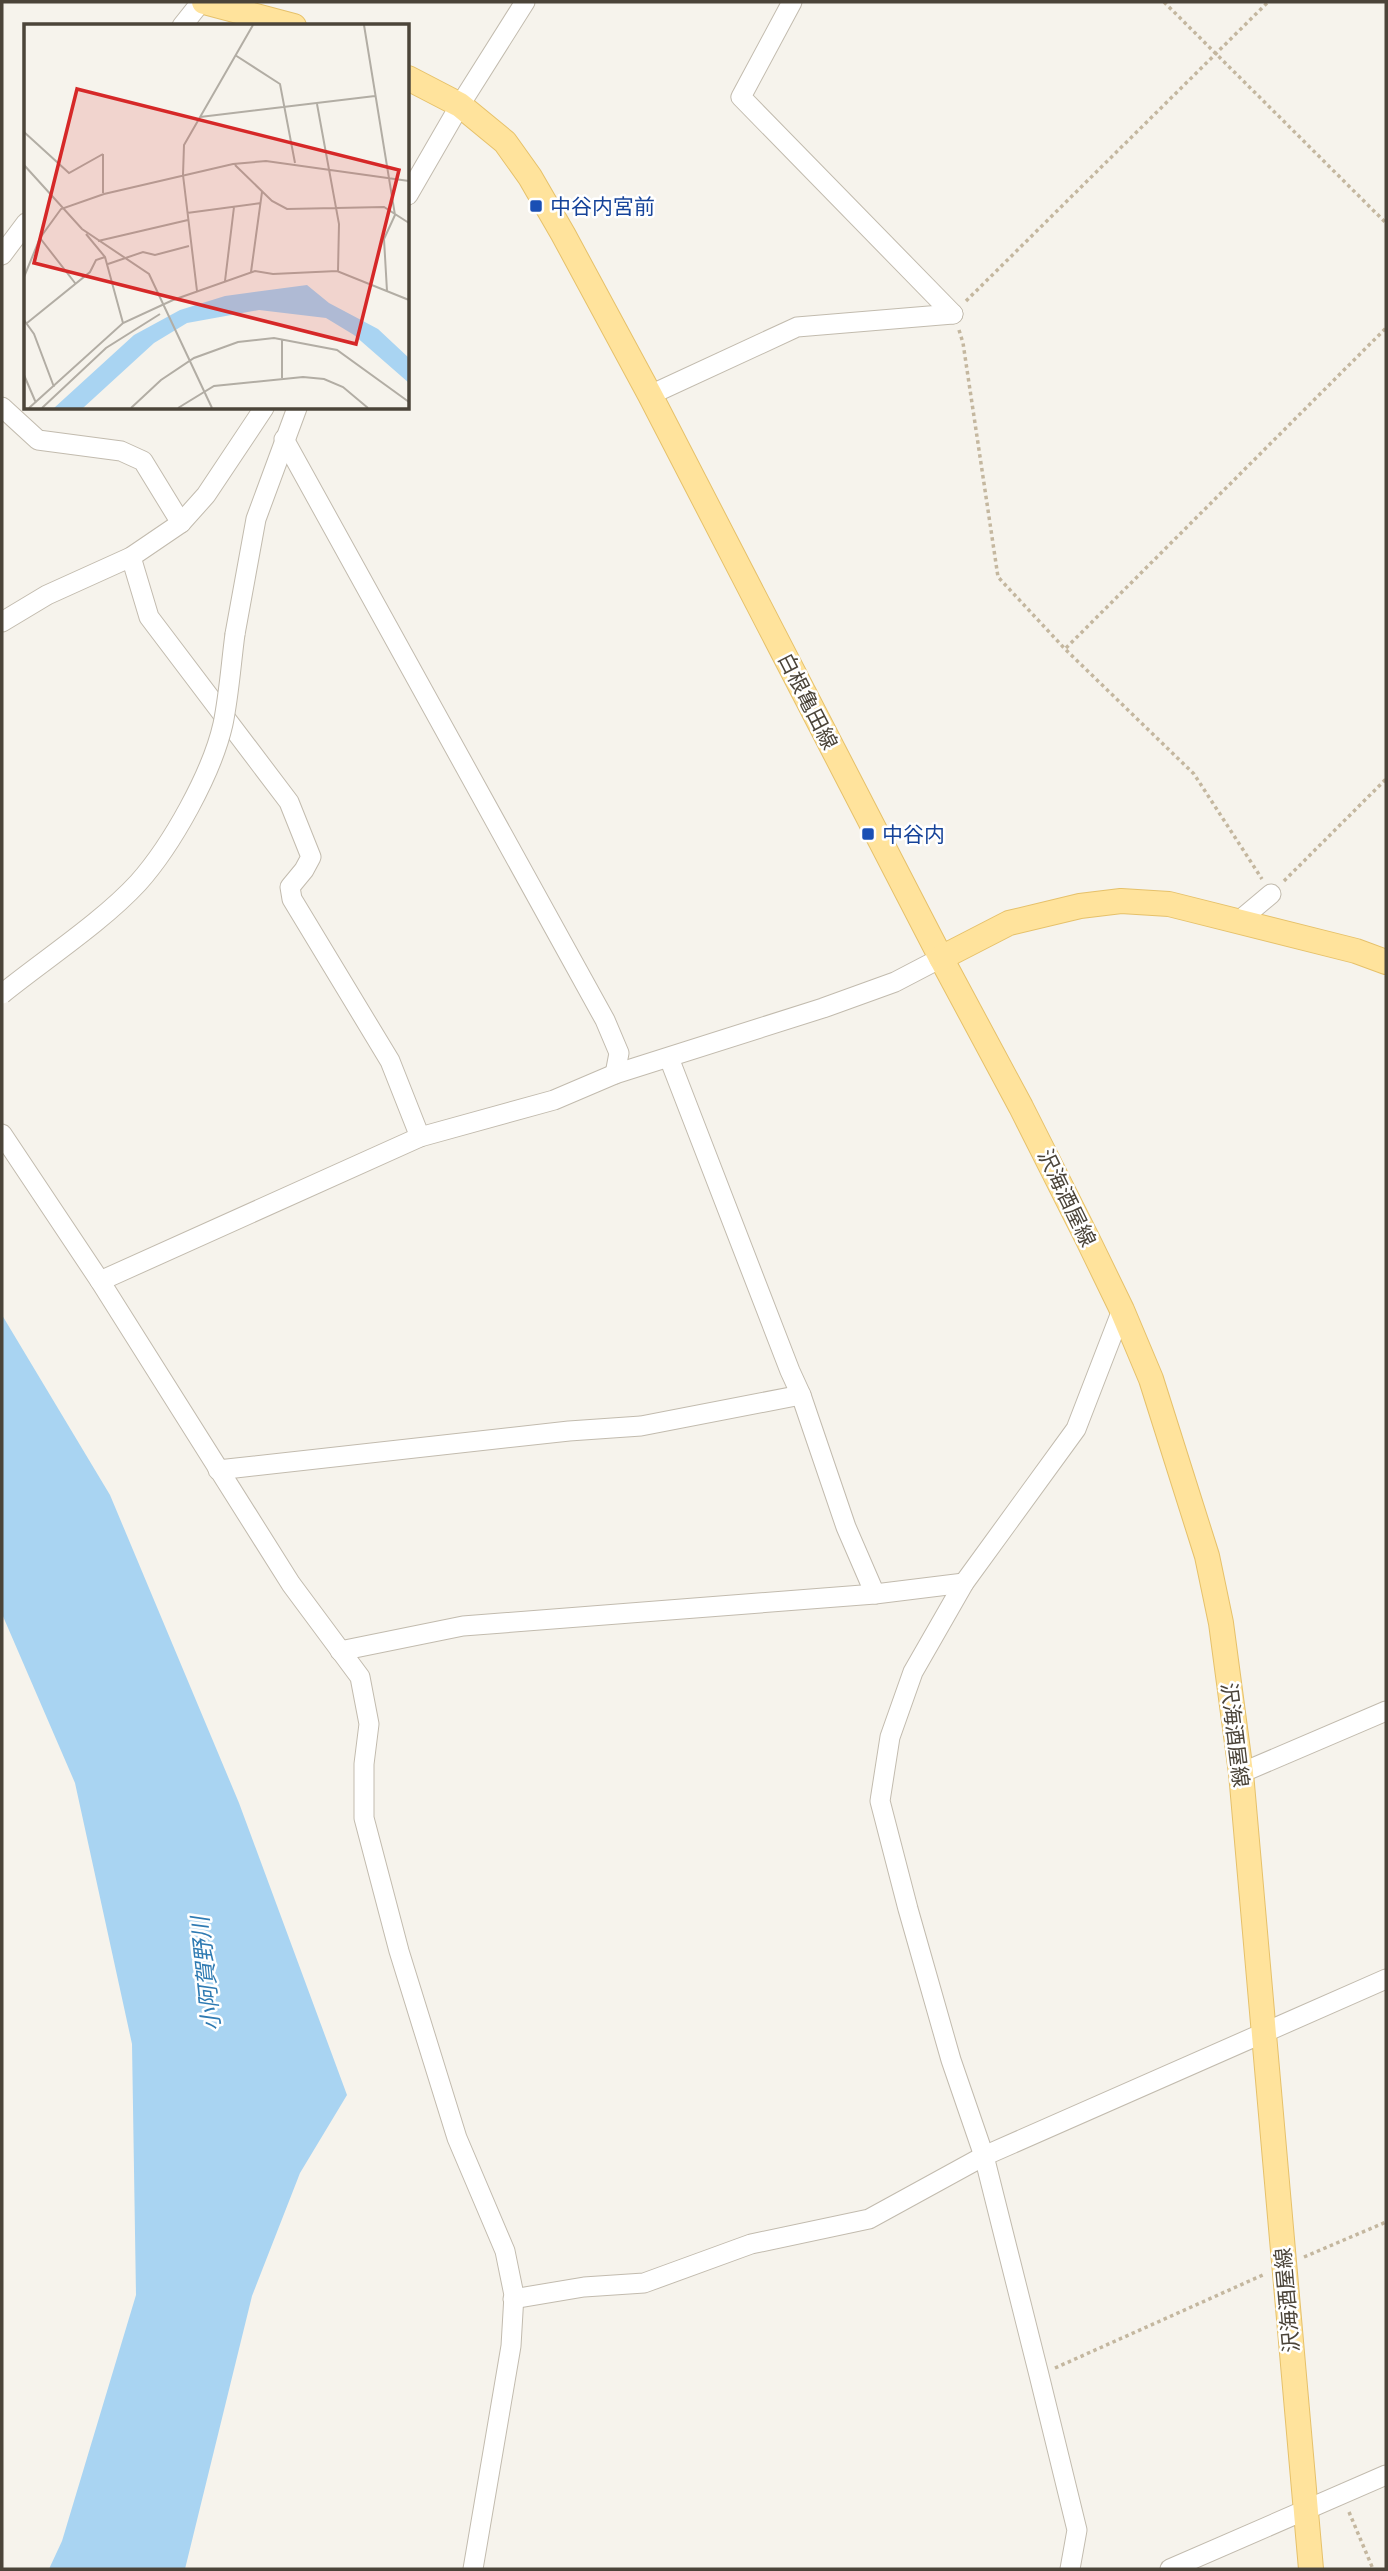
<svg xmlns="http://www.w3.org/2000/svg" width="1388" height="2571" font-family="Rubik,'Noto Sans JP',sans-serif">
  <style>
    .water { fill: #a9d4f2 }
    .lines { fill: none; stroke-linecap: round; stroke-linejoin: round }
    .minor-casing { stroke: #c2bbae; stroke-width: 21 }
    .major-casing { stroke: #e6c16a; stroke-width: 26 }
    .path { stroke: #c4b79f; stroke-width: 3.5; stroke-dasharray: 3.5 3.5; stroke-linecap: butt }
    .minor { stroke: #fff; stroke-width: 19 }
    .major { stroke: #ffe39c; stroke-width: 24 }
    .minor-bridge-casing { stroke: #c2bbae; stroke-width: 21; stroke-linecap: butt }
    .minor-bridge { stroke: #fff; stroke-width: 19 }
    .transit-dot { fill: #1a4fb4; stroke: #fff; stroke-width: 2.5 }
    .labels { text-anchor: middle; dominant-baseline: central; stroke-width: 5; stroke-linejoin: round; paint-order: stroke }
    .transit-label { font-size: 21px; fill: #164399; stroke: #fff; text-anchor: start }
    .street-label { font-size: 21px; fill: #4b4439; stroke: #fff }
    .water-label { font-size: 23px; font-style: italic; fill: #2e7ab2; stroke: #fff }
    .inset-road { fill: none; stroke: #b2ada4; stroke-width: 2 }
    .view { fill: #d62828; fill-opacity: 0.15; stroke: #d62828; stroke-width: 3.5 }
    .inset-edge { fill: none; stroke: #4b4439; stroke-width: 3.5 }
  </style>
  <rect width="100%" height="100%" fill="#f6f3ec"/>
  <polygon class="water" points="2,1315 110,1495 239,1803 347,2095 300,2173 252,2296 185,2569 49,2569 62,2541 136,2295 132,2044 75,1783 2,1614"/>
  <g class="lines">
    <g class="minor-casing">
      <g id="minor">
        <polyline points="792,2 741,97 953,314"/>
        <polyline points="182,26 201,2"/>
        <polyline points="408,195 460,105 525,2"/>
        <polyline points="2,255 26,223"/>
        <polyline points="650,395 797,327 953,314"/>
        <polyline points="2,407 38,440 121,451 143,461 181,523"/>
        <polyline points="284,439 605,1020 619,1053 615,1074"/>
        <polyline points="131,557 149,617 289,802 311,857 304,870 290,887 292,899 390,1061 420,1137"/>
        <polyline points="2,622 47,595 131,557 181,523 206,495 264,408"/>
        <polyline points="235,634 256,519 297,408"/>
        <polyline points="1240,920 1271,894"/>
        <polyline points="669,1058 790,1371 801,1395 846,1527 875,1594"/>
        <polyline points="2,1134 100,1281 291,1584 360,1677 369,1724 364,1764 364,1818 399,1951 457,2138 505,2251 514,2295 511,2346 473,2569"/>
        <polyline points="100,1281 420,1137 554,1100 615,1074 823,1008 895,982 941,958"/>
        <polyline points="218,1470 569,1431 641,1426 801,1395"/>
        <polyline points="340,1651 463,1626 875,1594 964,1583"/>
        <polyline points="1241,1773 1386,1711"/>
        <polyline points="513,2299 584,2287 644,2283 751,2244 869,2219 984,2156 1386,1979"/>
        <polyline points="1070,2569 1077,2530 1039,2375 984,2156 951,2060 908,1909 880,1801 890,1737 913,1672 964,1583 1076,1429 1122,1310"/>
        <polyline points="1170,2569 1386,2475"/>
      </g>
    </g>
    <g class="major-casing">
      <g id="major">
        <polyline points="204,2 294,26"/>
        <polyline points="408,78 460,105 505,142 530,177 563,234 650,395 941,958 1021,1107 1088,1240 1122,1310 1151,1379 1207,1556 1221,1623 1241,1773 1311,2569"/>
        <polyline points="941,958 1009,923 1080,906 1121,901 1169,904 1356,951 1386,962"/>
      </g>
    </g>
    <g class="path">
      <polyline points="1164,2 1386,223"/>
      <polyline points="966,301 1268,2"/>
      <polyline points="959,330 963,343 998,577 1065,649 1194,774 1262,879"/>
      <polyline points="1066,648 1386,328"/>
      <polyline points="1284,881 1386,779"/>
      <polyline points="1304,2257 1386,2222"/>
      <polyline points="1055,2368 1265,2274"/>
      <polyline points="1349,2512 1373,2569"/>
    </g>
    <use href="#minor" class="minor"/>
    <use href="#major" class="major"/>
    <g class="minor-bridge-casing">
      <path id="minor-bridge" d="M2,994c42,-34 100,-72 136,-111 34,-38 74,-110 85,-159 6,-29 8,-60 12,-90"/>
    </g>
    <use href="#minor-bridge" class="minor-bridge"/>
  </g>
  <g class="transit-dot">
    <rect x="529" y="199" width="14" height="14" rx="3.5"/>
    <rect x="861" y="827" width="14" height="14" rx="3.5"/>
  </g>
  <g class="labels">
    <g class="transit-label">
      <text x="550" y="206">中谷内宮前</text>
      <text x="882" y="834">中谷内</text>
    </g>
    <g class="street-label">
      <text transform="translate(808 701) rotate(63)">白根亀田線</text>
      <text transform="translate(1067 1198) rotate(64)">沢海酒屋線</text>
      <text transform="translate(1235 1735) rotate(83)">沢海酒屋線</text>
      <text transform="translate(1287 2300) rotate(-95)">沢海酒屋線</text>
    </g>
    <g class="water-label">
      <text transform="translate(206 1974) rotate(-96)">小阿賀野川</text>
    </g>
  </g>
  <g transform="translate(24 24)">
    <rect width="385" height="385" fill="#f6f3ec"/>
    <path d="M283,261l22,18 49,26 31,29v25l-55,-48 -28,-17 -67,-8 -72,13 -33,20 -71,65h-29l80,-73 46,-25 45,-14z" fill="#a9d4f2"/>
    <path class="inset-road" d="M340,1l31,190 -11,24 3,52M211,31l45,29 15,79M293,80l22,120 -1,47M176,93l175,-21M0,108l45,41 34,-19M79,130v39M0,141l58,64 67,45 63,134M211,141l37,36 15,8 97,-2 25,16M159,151l14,116M159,151l1,-30 69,-120M163,189l74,-10M62,210l19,23 18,66M16,214l35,45M74,217l90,-21M84,240l35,-12 12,3 34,-9M227,248l11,-80M0,253l16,-39 21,-29 43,-15 129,-30 33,-3 143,20M201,257l9,-74M0,296l10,14 20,53M3,299l63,-51 6,-12 9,-3M258,315v39M0,351l12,28M5,384l94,-85 50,-23 82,-29 18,3 64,-3 72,29M18,384l64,-60 54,-34M107,384l30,-28 33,-22 44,-16 36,-4 63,12 72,52M154,384l36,-22 89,-9 21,2 19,8 25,21"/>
    <path class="view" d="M53,65l322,81 -43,174 -322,-81z"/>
    <rect width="385" height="385" class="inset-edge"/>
  </g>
  <rect width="1388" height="2571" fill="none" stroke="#4b4439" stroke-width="7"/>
</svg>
